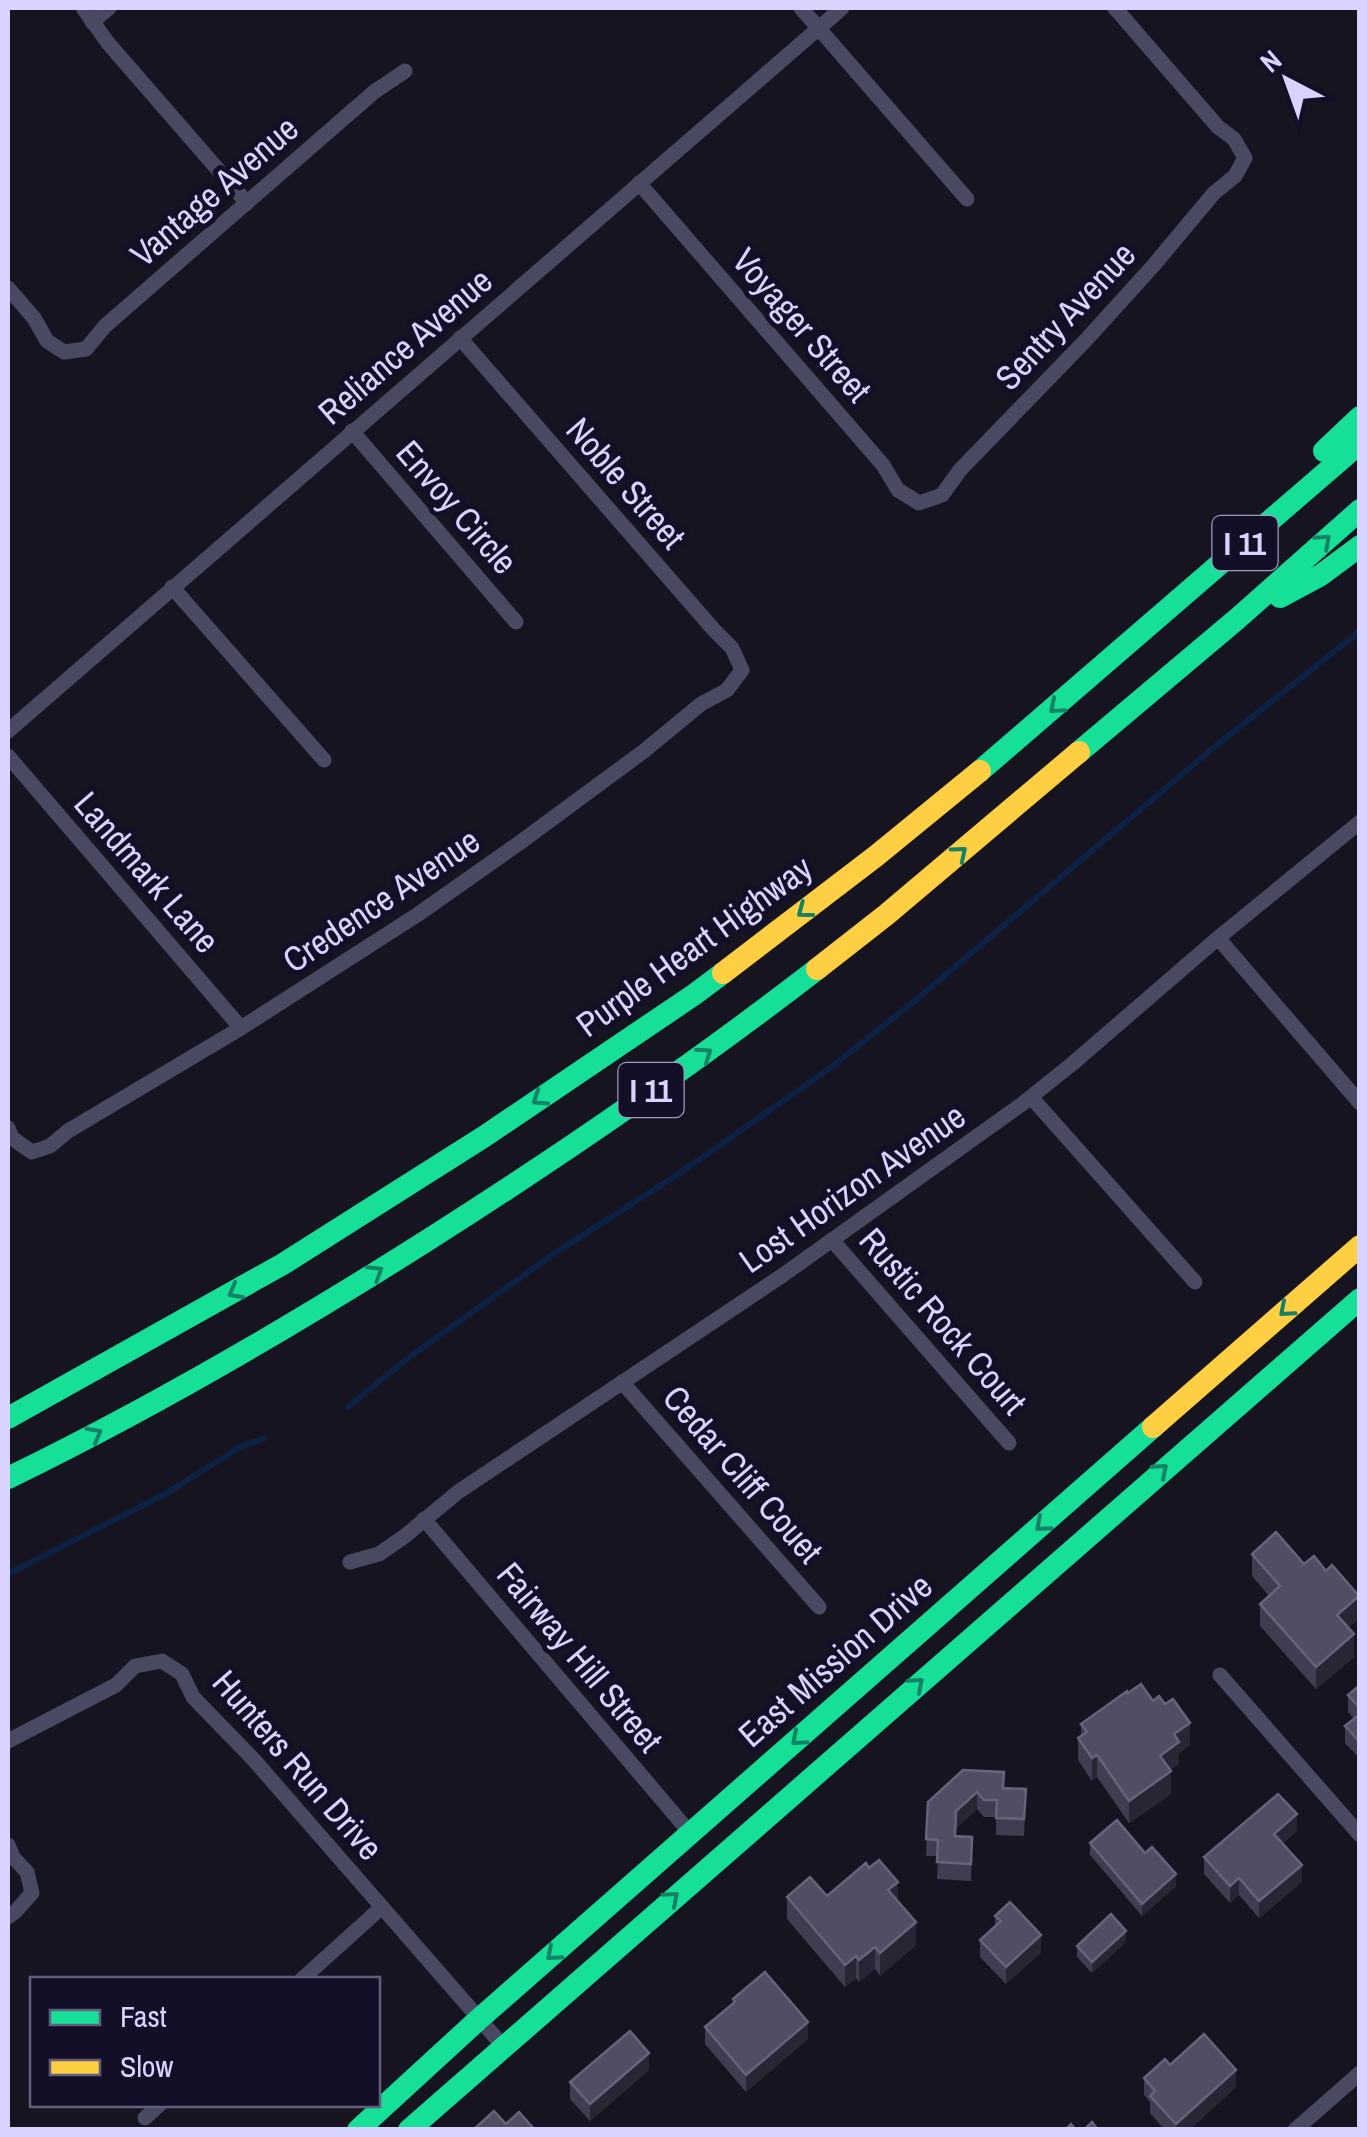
<svg xmlns="http://www.w3.org/2000/svg" width="1367" height="2137" font-family="'Archivo Narrow',sans-serif">
  <style>
    .lines { fill: none; stroke-linecap: round; stroke-linejoin: round }
    .stream { stroke: #0d2144; stroke-width: 6 }
    .street { stroke: #4a4962; stroke-width: 15 }
    .fast { stroke: #16e098; stroke-width: 22 }
    .slow { stroke: #ffcf43; stroke-width: 22 }
    .wall { fill: #403d50 }
    .shaded-wall { fill: #282635 }
    .building { fill: #504e63; stroke: #66637b; stroke-width: 2.5 }
    .oneway { stroke: #158265 }
    .labels { text-anchor: middle; dominant-baseline: central; stroke-width: 10; stroke-linejoin: round; paint-order: stroke }
    .shield { fill: #130f26; stroke: #9e99be; stroke-width: 2.5 }
    .shield-label { font-size: 32px; font-weight: bold; fill: #d9d4ff }
    .street-label { font-size: 35px; fill: #d9d4ff; stroke: #130f26 }
  </style>
  <rect width="100%" height="100%" fill="#161421"/>
  <g class="lines">
    <g class="stream">
      <polyline points="348,1407 408,1358 555,1253 680,1173 830,1068 917,999 1213,748 1360,631"/>
      <polyline points="8,1574 167,1493 240,1447 263,1439"/>
    </g>
    <g class="street">
      <polyline points="83,8 108,43 247,203"/>
      <polyline points="801,8 967,199"/>
      <polyline points="92,22 109,8"/>
      <polyline points="639,183 883,465 898,490 919,503 942,495 960,470 1085,341 1153,266 1214,193 1235,176 1245,158 1234,139 1218,127 1115,8"/>
      <polyline points="8,288 34,318 47,341 64,352 86,349 105,326 374,92 405,71"/>
      <polyline points="352,431 516,622"/>
      <polyline points="172,587 324,760"/>
      <polyline points="8,731 842,8"/>
      <polyline points="8,756 241,1028"/>
      <polyline points="1218,938 1360,1103"/>
      <polyline points="1031,1097 1195,1282"/>
      <polyline points="8,1128 12,1138 32,1152 50,1146 68,1131 241,1028 417,915 522,841 644,751 701,704 727,690 742,670 732,648 714,630 460,338"/>
      <polyline points="832,1240 1009,1443"/>
      <polyline points="622,1382 819,1607"/>
      <polyline points="424,1519 691,1834"/>
      <polyline points="350,1562 379,1554 405,1536 458,1492 783,1275 1022,1104 1072,1064 1218,938 1360,822"/>
      <polyline points="1220,1675 1360,1835"/>
      <polyline points="8,1741 116,1685 135,1666 162,1661 182,1674 193,1697 254,1760 503,2046"/>
      <polyline points="8,1845 13,1857 27,1872 32,1893 15,1912 8,1917"/>
      <polyline points="301,1980 382,1907"/>
      <polyline points="145,2118 160,2104"/>
      <polyline points="1295,2130 1360,2073"/>
    </g>
    <g class="fast">
      <polyline points="1324,451 1360,417"/>
      <polyline points="1280,597 1321,575 1360,546"/>
      <polyline points="1079,752 1237,619 1360,510"/>
      <polyline points="980,771 1360,443"/>
      <polyline points="8,1418 283,1264 485,1136 695,994 723,973"/>
      <path d="M8,1478c146,-71 286,-153 423,-240 132,-84 262,-173 386,-269"/>
      <polyline points="358,2130 479,2019 1153,1427"/>
      <polyline points="409,2130 1360,1299"/>
    </g>
    <g class="slow">
      <polyline points="817,969 886,915 1079,752"/>
      <polyline points="723,973 876,856 980,771"/>
      <polyline points="1153,1427 1360,1246"/>
    </g>
  </g>
  <g class="wall">
    <polygon points="1252,1554 1304,1564 1359,1618 1348,1628 1354,1657 1316,1689 1260,1626 1260,1604 1269,1596 1252,1576"/>
    <polygon points="1360,1685 1360,1758 1359,1758 1345,1743 1345,1726 1354,1719 1348,1712 1348,1695"/>
    <polygon points="1128,1693 1153,1701 1190,1745 1179,1753 1179,1764 1170,1770 1171,1794 1129,1823 1097,1777 1092,1781 1078,1760 1078,1738 1081,1736 1081,1724"/>
    <polygon points="1004,1788 1026,1789 1024,1836 996,1835 996,1817 984,1817 977,1809 956,1828 955,1836 972,1837 971,1881 937,1879 938,1856 926,1856 928,1802"/>
    <polygon points="1297,1831 1283,1843 1302,1882 1259,1918 1239,1895 1230,1903 1204,1874 1204,1857"/>
    <polygon points="1090,1843 1145,1853 1176,1886 1142,1916 1090,1855"/>
    <polygon points="827,1896 898,1902 916,1945 880,1976 875,1969 859,1982 856,1978 845,1987 787,1919 787,1897"/>
    <polygon points="995,1916 1041,1952 1006,1984 980,1957 980,1940 995,1926"/>
    <polygon points="1126,1942 1092,1973 1077,1957 1077,1946"/>
    <polygon points="733,1999 808,2039 746,2092 705,2044 705,2027 733,2003"/>
    <polygon points="1170,2065 1236,2087 1189,2130 1165,2130 1150,2113 1150,2102 1144,2095 1144,2078"/>
    <polygon points="649,2070 590,2121 570,2099 570,2082"/>
  </g>
  <g class="shaded-wall">
    <polygon points="1359,1596 1359,1618 1337,1638 1337,1615"/>
    <polygon points="1354,1634 1354,1657 1316,1689 1316,1667"/>
    <polygon points="1190,1723 1190,1745 1179,1753 1179,1764 1160,1778 1160,1756 1174,1734"/>
    <polygon points="1097,1755 1097,1777 1092,1781 1092,1758"/>
    <polygon points="1171,1771 1171,1794 1129,1823 1129,1801"/>
    <polygon points="977,1792 977,1809 956,1828 956,1811"/>
    <polygon points="1297,1814 1297,1831 1274,1850 1274,1834"/>
    <polygon points="1302,1865 1302,1882 1259,1918 1259,1901"/>
    <polygon points="1176,1874 1176,1886 1142,1916 1142,1904"/>
    <polygon points="1239,1878 1239,1895 1230,1903 1230,1886"/>
    <polygon points="898,1882 898,1904 888,1890"/>
    <polygon points="916,1922 916,1945 880,1976 880,1953"/>
    <polygon points="1126,1931 1126,1942 1092,1973 1092,1962"/>
    <polygon points="1041,1935 1041,1952 1006,1984 1006,1967"/>
    <polygon points="875,1947 875,1969 859,1982 859,1960"/>
    <polygon points="856,1956 856,1978 845,1987 845,1965"/>
    <polygon points="808,2022 808,2039 746,2092 746,2075"/>
    <polygon points="649,2053 649,2070 590,2121 590,2104"/>
    <polygon points="1236,2070 1236,2087 1189,2130 1176,2130 1176,2124"/>
  </g>
  <g class="building">
    <polygon points="1276,1532 1304,1564 1314,1556 1326,1571 1332,1565 1359,1596 1337,1615 1354,1634 1316,1667 1260,1604 1280,1586 1252,1554"/>
    <polygon points="1141,1684 1153,1701 1159,1696 1165,1704 1173,1699 1190,1723 1174,1734 1179,1742 1160,1756 1171,1771 1129,1801 1097,1755 1092,1758 1078,1738 1087,1732 1081,1724 1127,1691 1128,1693"/>
    <polygon points="1360,1685 1360,1708 1348,1695"/>
    <polygon points="1360,1714 1360,1741 1359,1741 1345,1726"/>
    <polygon points="963,1770 1004,1772 1003,1788 1026,1789 1024,1819 996,1818 997,1800 984,1800 977,1792 956,1811 955,1836 972,1837 971,1864 937,1862 938,1840 926,1839 928,1802"/>
    <polygon points="1278,1794 1297,1814 1274,1834 1302,1865 1259,1901 1239,1878 1230,1886 1204,1857"/>
    <polygon points="1117,1820 1145,1853 1152,1847 1176,1874 1142,1904 1090,1843"/>
    <polygon points="879,1860 898,1882 888,1890 916,1922 880,1953 875,1947 859,1960 856,1956 845,1965 787,1897 810,1877 827,1896 866,1863 869,1868"/>
    <polygon points="1010,1902 1041,1935 1006,1967 980,1940 1001,1921 995,1916"/>
    <polygon points="1111,1914 1126,1931 1092,1962 1077,1946"/>
    <polygon points="765,1972 808,2022 746,2075 705,2027 735,2002 733,1999"/>
    <polygon points="630,2031 649,2053 590,2104 570,2082"/>
    <polygon points="1204,2034 1236,2070 1176,2124 1150,2096 1155,2091 1144,2078 1165,2059 1170,2065"/>
    <polygon points="494,2111 506,2124 519,2112 535,2130 473,2130"/>
    <polygon points="1092,2122 1098,2130 1084,2130"/>
    <polygon points="1071,2124 1076,2130 1065,2130"/>
  </g>
  <defs><path id="oneway-chevron" d="M-2-3.5L2.5 0L-2 3.5" fill="none" stroke-width="1.6" stroke-linecap="round" stroke-linejoin="round" transform="scale(2.5)"/></defs>
  <g class="oneway">
    <use href="#oneway-chevron" transform="translate(1324 541) rotate(-42)"/>
    <use href="#oneway-chevron" transform="translate(1056 707) rotate(139)"/>
    <use href="#oneway-chevron" transform="translate(960 853) rotate(-40)"/>
    <use href="#oneway-chevron" transform="translate(804 911) rotate(143)"/>
    <use href="#oneway-chevron" transform="translate(705 1054) rotate(-35)"/>
    <use href="#oneway-chevron" transform="translate(539 1099) rotate(146)"/>
    <use href="#oneway-chevron" transform="translate(376 1272) rotate(-32)"/>
    <use href="#oneway-chevron" transform="translate(235 1292) rotate(151)"/>
    <use href="#oneway-chevron" transform="translate(1286 1310) rotate(139)"/>
    <use href="#oneway-chevron" transform="translate(95 1434) rotate(-29)"/>
    <use href="#oneway-chevron" transform="translate(1161 1470) rotate(-41)"/>
    <use href="#oneway-chevron" transform="translate(1042 1525) rotate(139)"/>
    <use href="#oneway-chevron" transform="translate(917 1684) rotate(-41)"/>
    <use href="#oneway-chevron" transform="translate(798 1739) rotate(139)"/>
    <use href="#oneway-chevron" transform="translate(672 1898) rotate(-41)"/>
    <use href="#oneway-chevron" transform="translate(553 1954) rotate(139)"/>
  </g>
  <g class="labels">
    <g class="shield">
      <rect x="1212.5" y="516" width="65" height="54" rx="8"/>
      <rect x="618.5" y="1063" width="65" height="54" rx="8"/>
    </g>
    <g class="shield-label">
      <text x="1245" y="543">I 11</text>
      <text x="651" y="1090">I 11</text>
    </g>
    <g class="street-label">
      <text transform="translate(214 191) rotate(-41)">Vantage Avenue</text>
      <text transform="translate(1065 316) rotate(-47)">Sentry Avenue</text>
      <text transform="translate(802 325) rotate(49)">Voyager Street</text>
      <text transform="translate(405 346) rotate(-41)">Reliance Avenue</text>
      <text transform="translate(626 483) rotate(49)">Noble Street</text>
      <text transform="translate(457 507) rotate(49)">Envoy Circle</text>
      <text transform="translate(147 872) rotate(49)">Landmark Lane</text>
      <text transform="translate(381 900) rotate(-34)">Credence Avenue</text>
      <text transform="translate(694 946) rotate(-36)">Purple Heart Highway</text>
      <text transform="translate(852 1188) rotate(-35)">Lost Horizon Avenue</text>
      <text transform="translate(943 1321) rotate(49)">Rustic Rock Court</text>
      <text transform="translate(743 1474) rotate(49)">Cedar Cliff Couet</text>
      <text transform="translate(580 1657) rotate(50)">Fairway Hill Street</text>
      <text transform="translate(835 1660) rotate(-41)">East Mission Drive</text>
      <text transform="translate(298 1765) rotate(49)">Hunters Run Drive</text>
    </g>
  </g>
  <rect width="1367" height="2137" fill="none" stroke="#d9d4ff" stroke-width="20"/>
  <rect x="30" y="1977" width="350" height="130" fill="#130f26" stroke="#625e7d" stroke-width="2.5"/>
  <rect x="50" y="2010" width="50" height="15" fill="#16e098" stroke="#625e7d" stroke-width="2.5"/>
  <text x="120" y="2027" font-size="30" fill="#d9d4ff">Fast</text>
  <rect x="50" y="2060" width="50" height="15" fill="#ffcf43" stroke="#625e7d" stroke-width="2.5"/>
  <text x="120" y="2077" font-size="30" fill="#d9d4ff">Slow</text>
  <g transform="translate(1287 80) rotate(319)" stroke="#130f26" stroke-width="8" paint-order="stroke">
  <path d="M0-8L18 38L0 25L-18 38Z" fill="#d9d4ff"/>
  <text y="-15" font-size="28" font-weight="bold" text-anchor="middle" fill="#d9d4ff">N</text>
  </g>
</svg>
